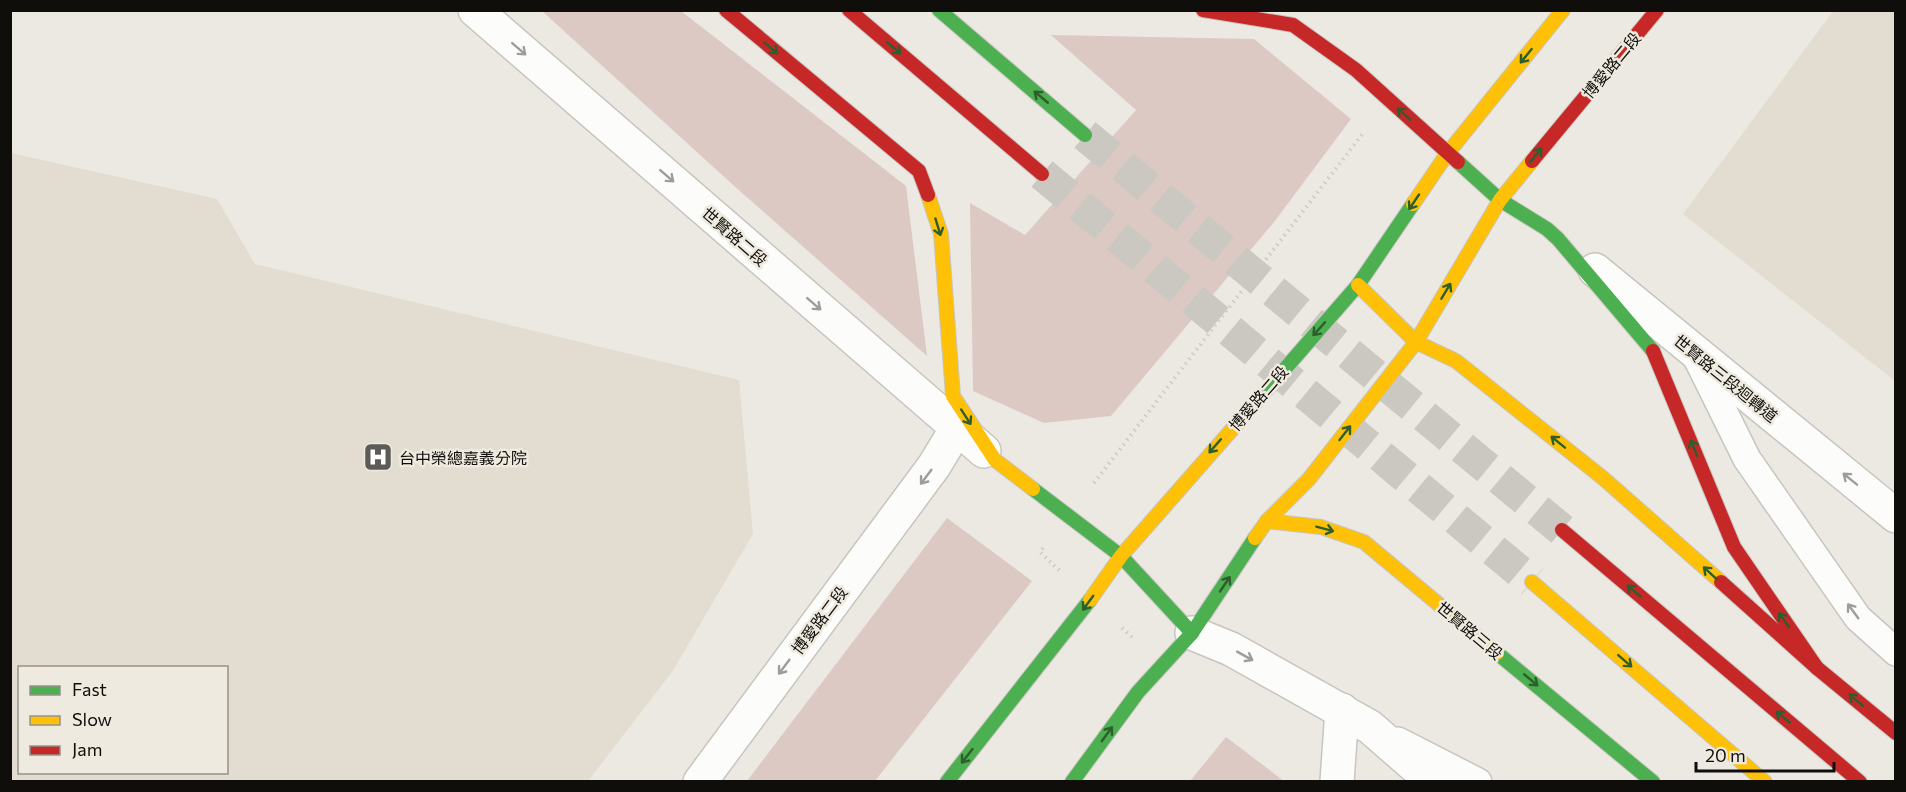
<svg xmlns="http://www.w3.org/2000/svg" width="1906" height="792" font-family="Commissioner,'Noto Sans TC',sans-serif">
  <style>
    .built { fill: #e2ddd0; fill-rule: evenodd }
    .green { fill: #dcc9c4 }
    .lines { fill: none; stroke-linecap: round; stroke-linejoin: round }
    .primary-tunnel { stroke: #cbc8c2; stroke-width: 33; stroke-dasharray: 33 16; stroke-linecap: butt }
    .lane-casing { stroke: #c8c5c0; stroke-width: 30 }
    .street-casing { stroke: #c8c5c0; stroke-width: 36 }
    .fast-casing { stroke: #c8c5c0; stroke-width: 16 }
    .slow-casing { stroke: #c8c5c0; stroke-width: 16 }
    .jam-casing { stroke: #c8c5c0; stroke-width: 16 }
    .path { stroke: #cccac8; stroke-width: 4; stroke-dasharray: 1.5 4.5; stroke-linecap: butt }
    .lane { stroke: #fcfcfb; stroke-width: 27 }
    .street { stroke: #fcfcfb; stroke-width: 33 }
    .fast { stroke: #4caf50; stroke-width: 14 }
    .slow { stroke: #ffc107; stroke-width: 14 }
    .jam { stroke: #c62828; stroke-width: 14 }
    .oneway { stroke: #2e5e2d }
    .oneway2 { stroke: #9d9d9b }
    .labels { text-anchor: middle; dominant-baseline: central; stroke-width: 5; stroke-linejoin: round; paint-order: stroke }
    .street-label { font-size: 16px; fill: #0f0e0a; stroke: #efeadf }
    .poi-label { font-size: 16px; fill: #0f0e0a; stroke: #efeadf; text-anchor: start }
  </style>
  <rect width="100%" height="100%" fill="#ece9e2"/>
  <g class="built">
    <polygon points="1833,11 1895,11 1895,381 1683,214"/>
    <path d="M11,153l206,46 38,65 484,116 14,154 -81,138 -84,109h-577zM20,668h206v104h-206z"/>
  </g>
  <g class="green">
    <polygon points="542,11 681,11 906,186 927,356 732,184"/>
    <polygon points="1051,35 1254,39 1351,119 1274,222 1111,416 1044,423 973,391 970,203 1025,235 1136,110"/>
    <polygon points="947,518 1032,581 875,781 747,781"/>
    <polygon points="1226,737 1284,781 1190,781"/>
  </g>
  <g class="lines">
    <g class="primary-tunnel">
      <polyline points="1085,135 1562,530"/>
      <polyline points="1042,174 1532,582"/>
    </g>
    <g class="lane-casing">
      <g id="lane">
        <polyline points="1695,354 1747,459 1858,618 1896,652"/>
        <polyline points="1398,741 1478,782"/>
      </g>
    </g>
    <g class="street-casing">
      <g id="street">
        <polyline points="475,10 984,451"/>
        <polyline points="1595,270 1896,516"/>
        <polyline points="1192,633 1231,649 1370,727 1433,782"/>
        <polyline points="700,782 934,466 957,428"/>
        <polyline points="1337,782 1342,710"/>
      </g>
    </g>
    <g class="fast-casing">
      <g id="fast">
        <polyline points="939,10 1085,135"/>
        <polyline points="1458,162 1500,200 1547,229 1558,239 1653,351"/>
        <polyline points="1243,417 1358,285 1413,204"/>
        <polyline points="1033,489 1121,556 1192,633"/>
        <polyline points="1497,653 1653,782"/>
        <polyline points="947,782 1090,600"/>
        <polyline points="1072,782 1138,692 1192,633 1255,538"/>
      </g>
    </g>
    <g class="slow-casing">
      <g id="slow">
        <polyline points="928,195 941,234 953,396 995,460 1033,489"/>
        <polyline points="1413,204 1447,154 1563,10"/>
        <polyline points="1358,285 1416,342 1456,361 1603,478 1721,582"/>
        <polyline points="1267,521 1321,527 1364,542 1497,653"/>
        <polyline points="1255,538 1267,521 1309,479 1416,342 1500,200 1532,161"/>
        <polyline points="1532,582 1765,782"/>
        <polyline points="1090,600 1121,556 1243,417"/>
      </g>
    </g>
    <g class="jam-casing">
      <g id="jam">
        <polyline points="726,10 919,171 928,195"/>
        <polyline points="849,10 1042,174"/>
        <polyline points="1203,10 1293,25 1356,70 1458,162"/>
        <polyline points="1532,161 1657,10"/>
        <polyline points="1653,351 1734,547 1817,668"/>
        <polyline points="1562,530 1860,782"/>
        <polyline points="1721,582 1817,668 1896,733"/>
      </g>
    </g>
    <g class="path">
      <polyline points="1094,483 1364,132"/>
      <polyline points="1043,548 1040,552 1061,572"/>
      <polyline points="1122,628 1134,639"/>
    </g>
    <use href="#lane" class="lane"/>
    <use href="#street" class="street"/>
    <use href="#fast" class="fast"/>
    <use href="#slow" class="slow"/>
    <use href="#jam" class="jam"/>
  </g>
  <defs><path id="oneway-shaft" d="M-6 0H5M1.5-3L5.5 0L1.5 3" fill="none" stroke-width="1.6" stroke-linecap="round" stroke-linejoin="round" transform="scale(1.5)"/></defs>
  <g class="oneway">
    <use href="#oneway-shaft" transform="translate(771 48) rotate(40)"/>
    <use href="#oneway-shaft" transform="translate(894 48) rotate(40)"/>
    <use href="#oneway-shaft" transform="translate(1526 56) rotate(129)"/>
    <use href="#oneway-shaft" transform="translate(1041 97) rotate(-140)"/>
    <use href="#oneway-shaft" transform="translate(1404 114) rotate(-138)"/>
    <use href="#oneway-shaft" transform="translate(1536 155) rotate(-51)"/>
    <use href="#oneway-shaft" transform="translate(1414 202) rotate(124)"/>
    <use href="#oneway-shaft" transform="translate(938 227) rotate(73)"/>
    <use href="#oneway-shaft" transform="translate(1446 291) rotate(-59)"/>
    <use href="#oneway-shaft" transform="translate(1319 329) rotate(132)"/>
    <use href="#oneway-shaft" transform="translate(966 417) rotate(57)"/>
    <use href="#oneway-shaft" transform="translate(1345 433) rotate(-52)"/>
    <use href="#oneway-shaft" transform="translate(1558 442) rotate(-141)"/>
    <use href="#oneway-shaft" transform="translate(1215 446) rotate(131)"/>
    <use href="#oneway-shaft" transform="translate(1694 448) rotate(-112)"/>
    <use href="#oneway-shaft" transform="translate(1325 529) rotate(15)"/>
    <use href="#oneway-shaft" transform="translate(1710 573) rotate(-138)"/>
    <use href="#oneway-shaft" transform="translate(1225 584) rotate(-56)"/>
    <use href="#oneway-shaft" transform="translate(1634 591) rotate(-140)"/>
    <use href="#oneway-shaft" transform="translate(1088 603) rotate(126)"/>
    <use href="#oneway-shaft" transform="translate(1784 620) rotate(-125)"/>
    <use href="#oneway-shaft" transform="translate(1625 661) rotate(41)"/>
    <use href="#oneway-shaft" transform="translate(1531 680) rotate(40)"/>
    <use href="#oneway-shaft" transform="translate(1856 700) rotate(-140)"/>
    <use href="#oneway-shaft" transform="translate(1783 717) rotate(-140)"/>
    <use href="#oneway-shaft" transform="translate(1107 734) rotate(-54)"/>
    <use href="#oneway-shaft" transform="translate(967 756) rotate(128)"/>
  </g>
  <g class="oneway2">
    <use href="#oneway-shaft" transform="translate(519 49) rotate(41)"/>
    <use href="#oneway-shaft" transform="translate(667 176) rotate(41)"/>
    <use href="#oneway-shaft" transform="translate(814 304) rotate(41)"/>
    <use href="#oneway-shaft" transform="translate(926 477) rotate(127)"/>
    <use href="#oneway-shaft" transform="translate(1850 479) rotate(-141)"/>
    <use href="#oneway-shaft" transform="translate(1853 611) rotate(-126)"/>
    <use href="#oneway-shaft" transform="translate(1245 656) rotate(29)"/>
    <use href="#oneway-shaft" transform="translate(784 667) rotate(127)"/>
  </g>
  <defs>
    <g id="hospital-square" transform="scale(1.5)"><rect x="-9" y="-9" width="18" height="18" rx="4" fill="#5c5b56" stroke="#efeadf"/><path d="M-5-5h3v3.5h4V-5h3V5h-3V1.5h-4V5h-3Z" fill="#fff"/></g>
  </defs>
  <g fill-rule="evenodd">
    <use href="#hospital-square" x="378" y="457"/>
  </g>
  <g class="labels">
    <g class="street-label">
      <text transform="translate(1611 65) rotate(-50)">博愛路二段</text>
      <text transform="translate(735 236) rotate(41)">世賢路二段</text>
      <text transform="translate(1726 378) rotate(39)">世賢路三段迴轉道</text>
      <text transform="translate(1258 398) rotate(-49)">博愛路二段</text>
      <text transform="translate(819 620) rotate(-53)">博愛路二段</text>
      <text transform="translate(1470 630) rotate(40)">世賢路三段</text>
    </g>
    <g class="poi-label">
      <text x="399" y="457">台中榮總嘉義分院</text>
    </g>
  </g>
  <rect width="1906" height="792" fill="none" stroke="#0f0e0a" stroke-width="24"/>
  <rect x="18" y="666" width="210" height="108" fill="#efeadf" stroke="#95928a" stroke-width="1.5"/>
  <rect x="30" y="686" width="30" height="9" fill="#4caf50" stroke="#95928a" stroke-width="1.5"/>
  <text x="72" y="696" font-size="18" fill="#0f0e0a">Fast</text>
  <rect x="30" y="716" width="30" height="9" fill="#ffc107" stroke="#95928a" stroke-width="1.5"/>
  <text x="72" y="726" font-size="18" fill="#0f0e0a">Slow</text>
  <rect x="30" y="746" width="30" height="9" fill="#c62828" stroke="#95928a" stroke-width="1.5"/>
  <text x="72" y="756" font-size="18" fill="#0f0e0a">Jam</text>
  <path d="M1696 762v9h138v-9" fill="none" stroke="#0f0e0a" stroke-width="3"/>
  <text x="1705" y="762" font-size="18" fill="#0f0e0a" stroke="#efeadf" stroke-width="4.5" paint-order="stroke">20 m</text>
</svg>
